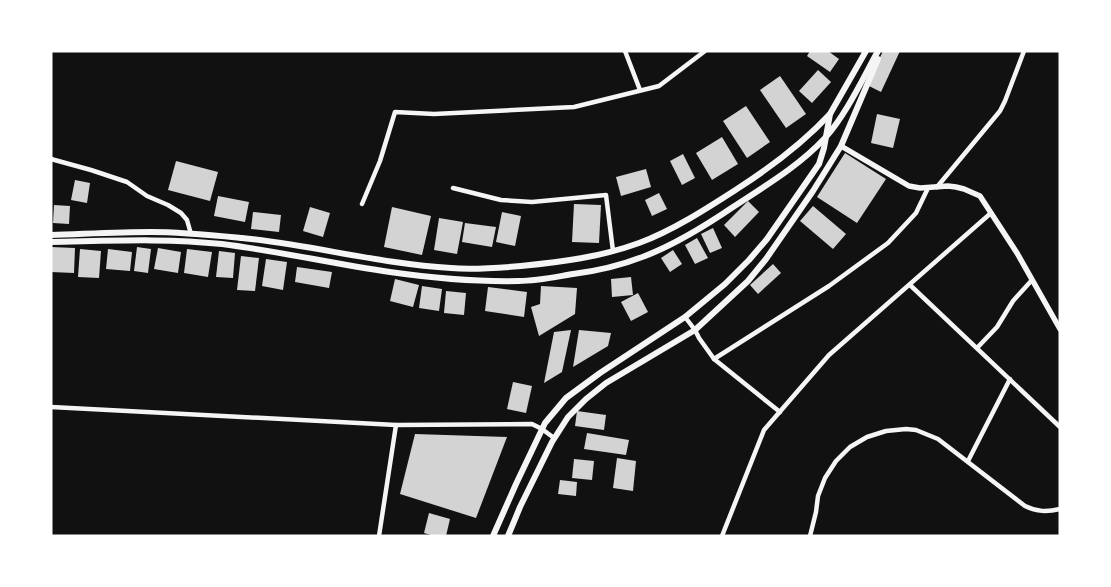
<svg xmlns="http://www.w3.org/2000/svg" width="1111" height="587" font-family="'Fira Sans',sans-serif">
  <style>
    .building { fill: #d3d3d3 }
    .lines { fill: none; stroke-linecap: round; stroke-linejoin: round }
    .minor { stroke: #f5f5f5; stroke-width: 4.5 }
    .tertiary { stroke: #f5f5f5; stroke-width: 5.5 }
    .secondary { stroke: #f5f5f5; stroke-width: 6 }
  </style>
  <rect width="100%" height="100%" fill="#111"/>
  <g class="building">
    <polygon points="810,51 828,51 839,59 830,72 807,56"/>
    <polygon points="883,51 900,51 881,92 867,85"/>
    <polygon points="818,70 831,82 812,103 799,91"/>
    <polygon points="780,76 806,114 786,128 760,90"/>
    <polygon points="746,106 770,142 747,158 723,121"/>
    <polygon points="877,114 900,119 893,148 871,143"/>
    <polygon points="722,137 738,164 712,180 696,153"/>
    <polygon points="845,153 886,179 857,223 817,197"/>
    <polygon points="683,154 695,178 682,185 670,161"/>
    <polygon points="176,161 218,172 210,201 168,190"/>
    <polygon points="646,169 651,187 621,196 616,177"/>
    <polygon points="75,180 90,183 87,203 71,200"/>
    <polygon points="659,193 667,209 652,216 645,200"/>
    <polygon points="218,196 249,202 245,222 214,216"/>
    <polygon points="748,201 759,212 735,237 724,225"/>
    <polygon points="574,204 601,205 599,243 572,242"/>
    <polygon points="54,205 70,206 69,224 53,223"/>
    <polygon points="813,206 846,234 833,249 800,221"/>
    <polygon points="310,207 330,213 323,237 303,231"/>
    <polygon points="392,207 431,216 422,255 384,247"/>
    <polygon points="253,212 281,215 279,232 251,229"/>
    <polygon points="502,212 521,216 515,246 496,242"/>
    <polygon points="439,218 463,222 457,254 434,250"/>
    <polygon points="465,223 496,227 492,247 462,242"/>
    <polygon points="713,228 722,248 710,253 701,234"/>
    <polygon points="697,238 708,258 695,264 685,245"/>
    <polygon points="51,247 75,248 74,273 51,272"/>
    <polygon points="137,247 151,249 148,273 134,271"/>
    <polygon points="158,248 181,252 178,273 154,269"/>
    <polygon points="80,249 101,251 99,278 78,277"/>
    <polygon points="108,249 132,252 130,271 106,269"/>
    <polygon points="187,249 212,252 208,277 184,273"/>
    <polygon points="673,250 682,264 670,272 661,258"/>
    <polygon points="219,251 235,253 233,278 216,277"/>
    <polygon points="241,256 259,258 255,291 237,290"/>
    <polygon points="266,259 287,262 283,290 262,286"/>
    <polygon points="773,264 781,273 758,294 750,285"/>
    <polygon points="297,267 332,272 329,288 295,282"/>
    <polygon points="631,277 633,295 612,297 611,279"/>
    <polygon points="395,279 419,285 413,307 390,301"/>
    <polygon points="422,286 442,289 439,311 419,308"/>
    <polygon points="541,286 577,288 575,314 539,336 531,307 540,304"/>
    <polygon points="488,287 527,292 524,317 485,311"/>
    <polygon points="446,291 466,293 464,315 444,313"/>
    <polygon points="638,293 648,312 631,321 621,302"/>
    <polygon points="571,330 562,372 544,383 554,332"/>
    <polygon points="579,330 611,333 608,346 573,367"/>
    <polygon points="513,382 532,386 526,413 507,409"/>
    <polygon points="577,411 606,415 604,430 575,426"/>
    <polygon points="587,433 629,440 626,455 584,449"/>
    <polygon points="415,434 507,437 476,518 400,494"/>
    <polygon points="617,458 636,461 633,491 613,488"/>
    <polygon points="574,459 594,461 592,480 572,478"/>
    <polygon points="560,480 577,482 576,496 558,494"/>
    <polygon points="429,513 450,519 446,536 434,536 424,533"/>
  </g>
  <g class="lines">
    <g class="minor">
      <polyline points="625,51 640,90"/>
      <polyline points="51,159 91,170 127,182 147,196 168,205 181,213 187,220 191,234"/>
      <polyline points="937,187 1000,111 1005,101 1024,51"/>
      <polyline points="453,188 501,200 532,202 606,195 613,251"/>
      <polyline points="362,204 380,161 395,112 434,114 574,107 659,86 705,51"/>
      <polyline points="910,285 1060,427"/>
      <polyline points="685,317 695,330 699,338 714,359 780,412"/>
      <polyline points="977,348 997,327 1013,301 1032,280"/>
      <polyline points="714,359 829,286 888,243 916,213 928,188"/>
      <polyline points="51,407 396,425 532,424 542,429 554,438"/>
      <polyline points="968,461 1010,379"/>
      <polyline points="379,536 396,425"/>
      <polyline points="722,536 764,430 829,355 991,213"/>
      <path d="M810,536l6,-24 2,-16 7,-18 11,-17 14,-14 17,-10 19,-6 20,-2 10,1 22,9 87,67c12,6 22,6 35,3"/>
    </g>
    <polyline class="tertiary" points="841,146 909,186 920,188 948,186 956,187 964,189 980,196 1017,253 1060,329"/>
    <g class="secondary">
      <path d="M51,235c33,-1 67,-3 100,-3 30,0 60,3 91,6 70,7 139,26 209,30 23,2 47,0 70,-2 40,-4 80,-9 118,-23 35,-13 70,-36 101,-56 34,-22 63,-44 90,-73"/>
      <path d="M51,242c57,-1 114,-4 171,2 56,7 112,20 168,28 42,6 86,10 129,9 18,0 36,-4 54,-7 25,-3 49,-9 72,-18 31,-12 60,-30 88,-49 32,-21 66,-41 92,-69 21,-23 38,-60 53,-87"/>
      <polyline points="493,536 516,484 545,423 566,398 600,373 685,317 725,284 749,260 767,239 819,164 824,148 830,114 866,51"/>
      <polyline points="508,536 520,507 552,442 568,417 586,399 606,383 695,330 748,281 766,259 813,191 841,146 878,59"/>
    </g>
  </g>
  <rect width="1111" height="587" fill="none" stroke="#ffffff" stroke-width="105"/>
</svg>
